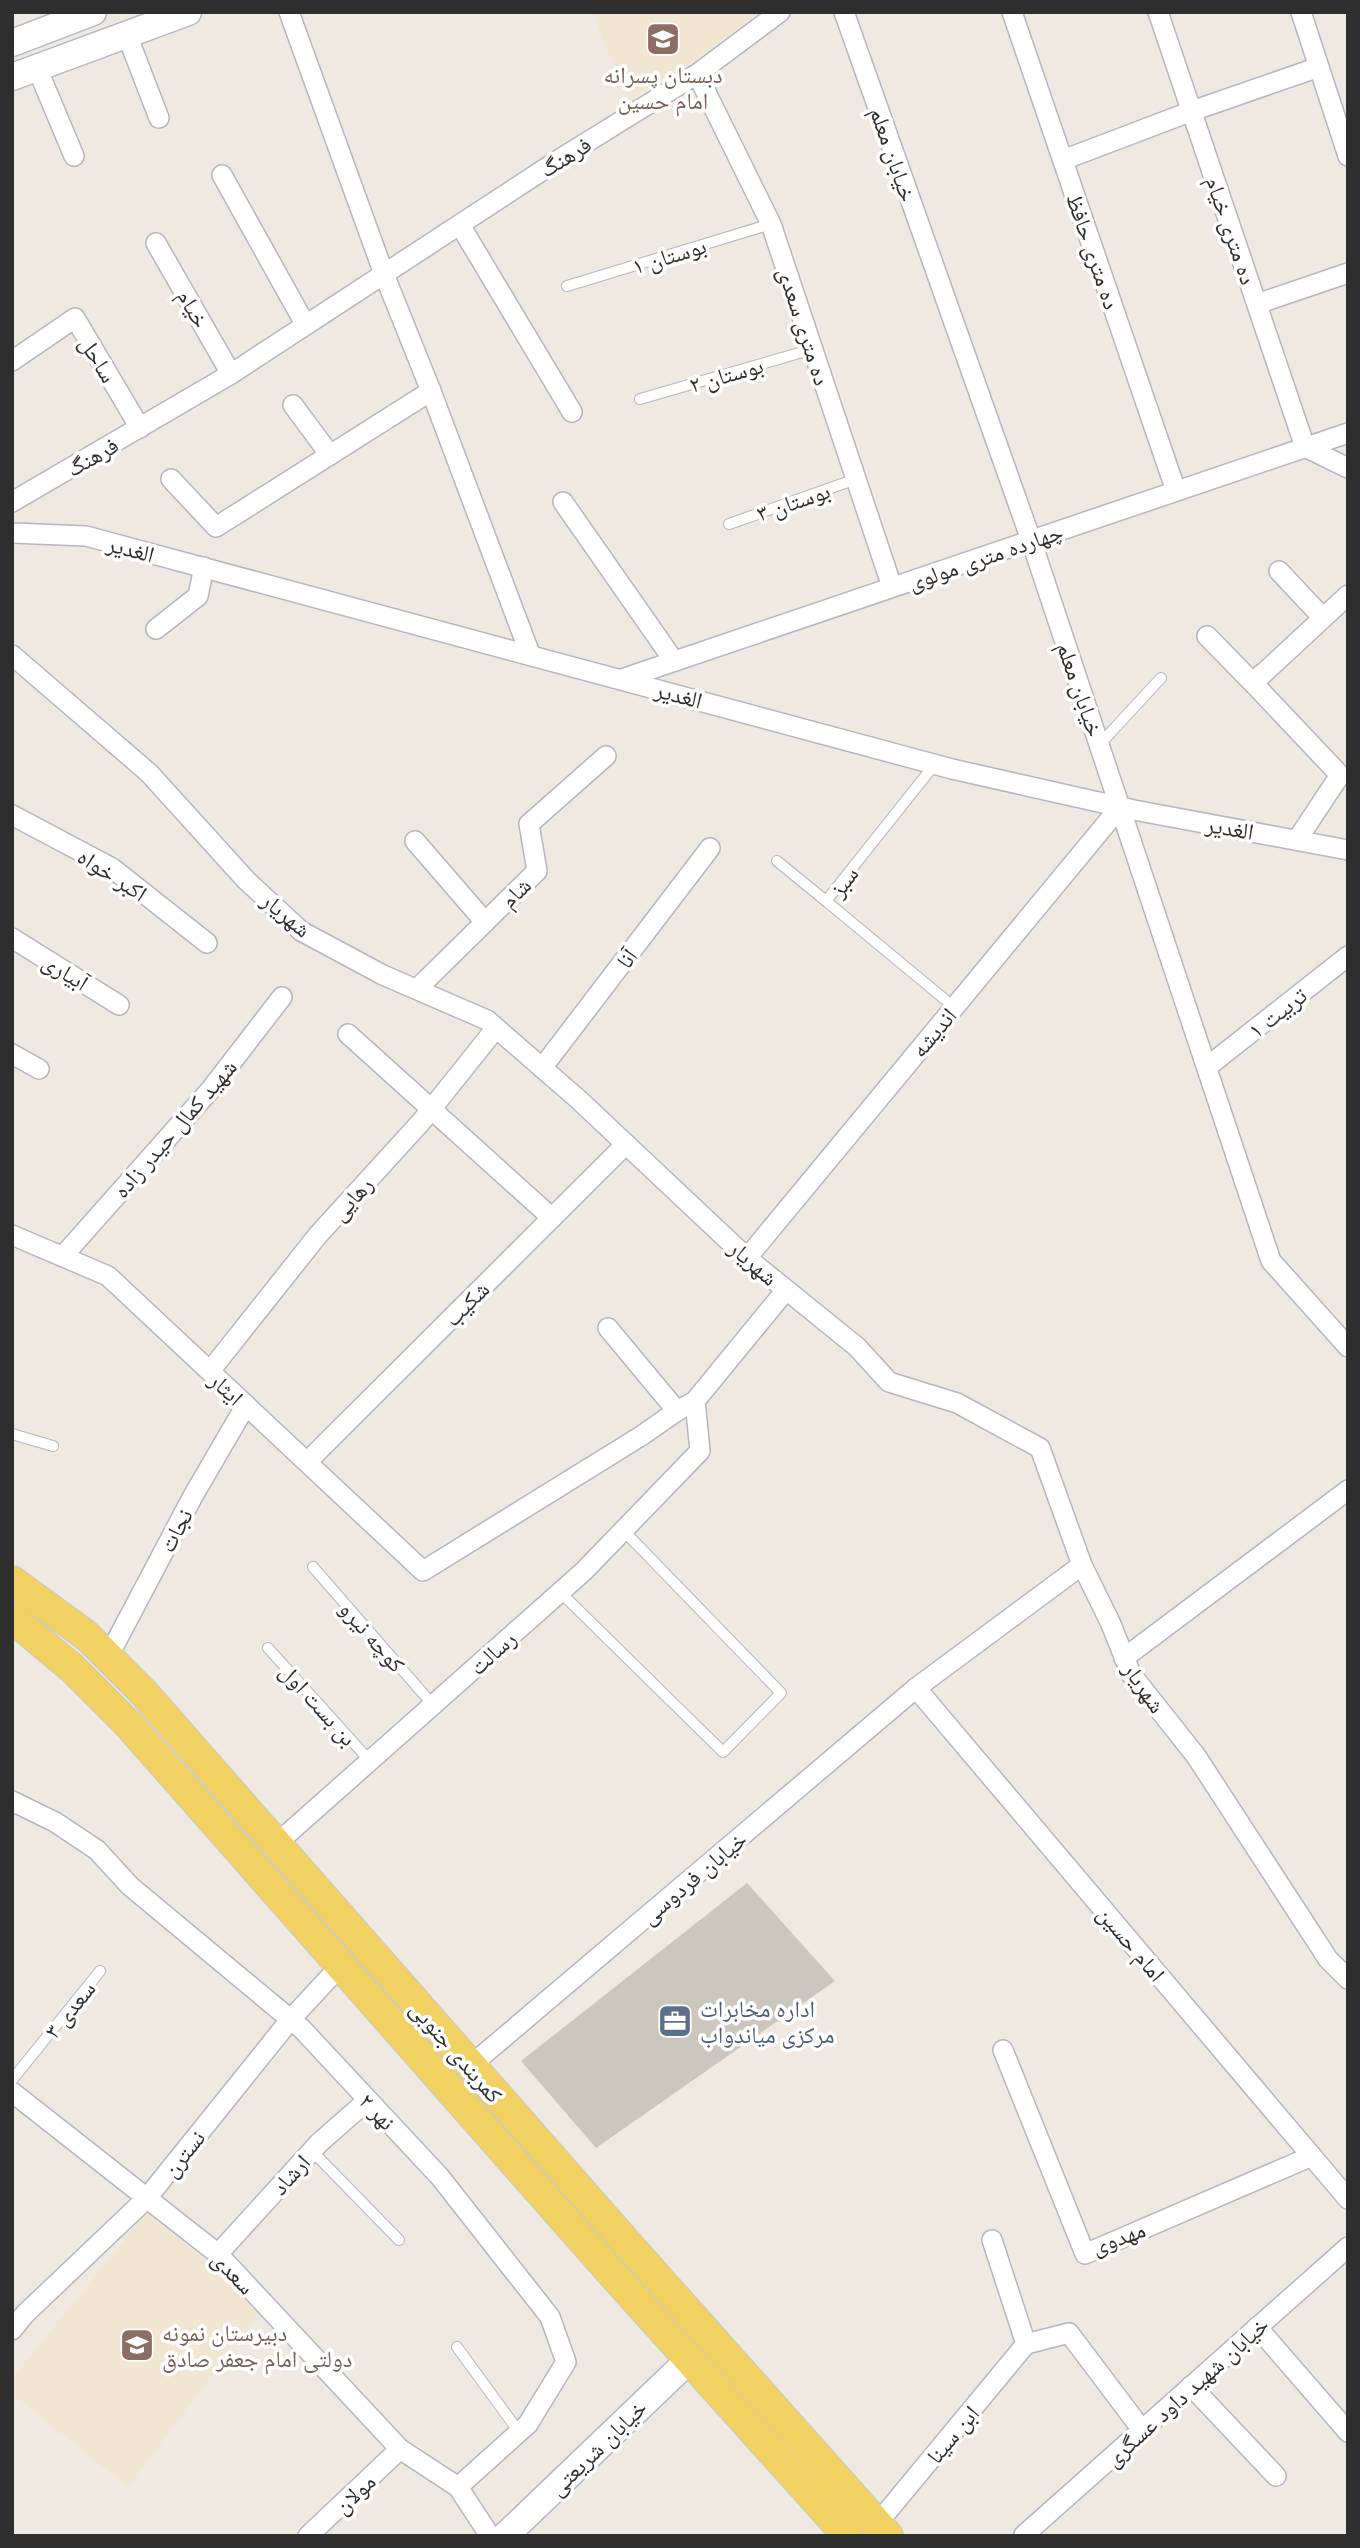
<svg xmlns="http://www.w3.org/2000/svg" width="1360" height="2548" font-family="'Golos Text','Noto Naskh Arabic',sans-serif">
  <style>
    .education { fill: #f0e6d1 }
    .building { fill: #cbc7bf }
    .lines { fill: none; stroke-linecap: round; stroke-linejoin: round }
    .service-casing { stroke: #b4b7c1; stroke-width: 12 }
    .minor-casing { stroke: #b4b7c1; stroke-width: 22 }
    .secondary-casing { stroke: #b4b7c1; stroke-width: 29 }
    .primary-casing { stroke: #c9c9c9; stroke-width: 32 }
    .service { stroke: #fff; stroke-width: 10 }
    .minor { stroke: #fff; stroke-width: 19 }
    .secondary { stroke: #fff; stroke-width: 26 }
    .primary { stroke: #f2d163; stroke-width: 30 }
    .labels { text-anchor: middle; dominant-baseline: central; stroke-width: 7; stroke-linejoin: round; paint-order: stroke }
    .education-label { font-size: 23px; fill: #785e54; stroke: #fff }
    .street-label { font-size: 23px; fill: #2e2e2e; stroke: #fff }
    .service-label { font-size: 23px; fill: #4e5e75; stroke: #fff; text-anchor: start }
  </style>
  <rect width="100%" height="100%" fill="#efe9e1"/>
  <g class="education">
    <polygon points="592,12 760,12 688,64 629,100"/>
    <polygon points="148,2211 260,2311 128,2487 12,2394 12,2379"/>
  </g>
  <polygon class="building" points="747,1883 835,1981 596,2148 521,2061"/>
  <g class="lines">
    <g class="service-casing">
      <g id="service">
        <polyline points="567,286 771,224"/>
        <polyline points="640,399 813,349"/>
        <polyline points="729,524 856,479"/>
        <polyline points="1100,744 1161,678"/>
        <polyline points="935,764 826,901 954,1007"/>
        <polyline points="777,861 826,901"/>
        <polyline points="12,1434 53,1446"/>
        <polyline points="313,1567 433,1705"/>
        <polyline points="560,1592 723,1752 781,1693 623,1530"/>
        <polyline points="268,1648 370,1761"/>
        <polyline points="12,2080 100,1971"/>
        <polyline points="312,2151 399,2240"/>
        <polyline points="457,2347 519,2432"/>
      </g>
    </g>
    <g class="minor-casing">
      <g id="minor">
        <polyline points="289,12 384,274 431,391 530,654"/>
        <polyline points="844,12 1031,540 1271,1261 1348,1347"/>
        <polyline points="1012,12 1176,491"/>
        <polyline points="1158,12 1305,447 1348,468"/>
        <polyline points="1301,12 1348,156"/>
        <polyline points="127,35 159,118"/>
        <polyline points="37,68 74,156"/>
        <polyline points="697,74 771,224 892,587"/>
        <polyline points="1063,160 1192,111 1319,67"/>
        <polyline points="222,175 305,324"/>
        <polyline points="460,225 572,412"/>
        <polyline points="156,243 231,374"/>
        <polyline points="1257,304 1348,273"/>
        <polyline points="12,361 75,318 140,428"/>
        <polyline points="293,405 330,455"/>
        <polyline points="171,479 216,527 431,391"/>
        <polyline points="12,502 231,374 563,157 697,74 780,12"/>
        <polyline points="563,502 674,661"/>
        <polyline points="12,533 86,536 952,769 1134,810 1348,850"/>
        <polyline points="1279,571 1323,618"/>
        <polyline points="156,629 198,596 204,567"/>
        <polyline points="1207,636 1253,683 1262,674"/>
        <polyline points="12,655 149,773 246,880 301,931 383,975 487,1020 578,1099 747,1258 857,1347 889,1382 957,1403 1040,1448 1082,1565 1110,1622 1131,1674 1196,1756 1328,1959 1348,1979"/>
        <polyline points="622,679 1348,433"/>
        <polyline points="12,815 112,868 207,943"/>
        <polyline points="1297,840 1340,775 1253,683 1348,595"/>
        <polyline points="415,841 485,922"/>
        <polyline points="12,938 119,1005"/>
        <polyline points="417,989 537,871 529,824 606,756"/>
        <polyline points="348,1034 552,1218"/>
        <polyline points="12,1054 39,1069"/>
        <polyline points="1207,1067 1348,956"/>
        <polyline points="542,1068 710,848"/>
        <polyline points="12,1235 108,1276 423,1571 641,1436 677,1411"/>
        <polyline points="63,1256 211,1089 282,997"/>
        <polyline points="747,1258 1120,807"/>
        <polyline points="608,1328 677,1411 695,1401 786,1290"/>
        <polyline points="210,1371 318,1235 421,1122 496,1028"/>
        <polyline points="307,1462 626,1144"/>
        <polyline points="108,1657 193,1496 246,1405"/>
        <polyline points="1124,1658 1348,1490"/>
        <polyline points="916,1688 1348,2199"/>
        <polyline points="12,1801 55,1822 97,1850 130,1886 302,2029 440,2177 550,2317 566,2362 528,2424 458,2487"/>
        <polyline points="275,1845 584,1571 700,1451 695,1401"/>
        <polyline points="1003,2050 1085,2254 1312,2156"/>
        <polyline points="470,2066 916,1688 1082,1565"/>
        <polyline points="12,2092 218,2254 400,2449 458,2487 490,2536"/>
        <polyline points="992,2240 1026,2344 1069,2333 1142,2430"/>
        <polyline points="218,2254 319,2143 368,2100"/>
        <polyline points="1257,2327 1348,2432"/>
        <polyline points="12,2330 25,2314 147,2198 290,2020 342,1964"/>
        <polyline points="1191,2386 1276,2476"/>
        <polyline points="877,2524 1026,2344"/>
        <polyline points="1024,2535 1348,2247"/>
        <polyline points="308,2536 400,2449"/>
      </g>
    </g>
    <g class="secondary-casing">
      <g id="secondary">
        <polyline points="12,43 93,12"/>
        <polyline points="12,77 188,12"/>
        <polyline points="505,2536 690,2359"/>
      </g>
    </g>
    <g class="primary-casing">
      <g id="primary">
        <polyline points="12,1581 87,1636 143,1692 632,2249 888,2536"/>
        <polyline points="12,1618 72,1668 129,1725 608,2269 848,2536"/>
      </g>
    </g>
    <use href="#service" class="service"/>
    <use href="#minor" class="minor"/>
    <use href="#secondary" class="secondary"/>
    <use href="#primary" class="primary"/>
  </g>
  <defs>
    <g id="school-square" transform="scale(1.75)"><rect x="-9" y="-9" width="18" height="18" rx="4" fill="#8d6e63" stroke="#fff"/><path d="M0-5L7-2L0 1L-7-2ZM-4 1L0 2.5L4 1V4Q0 6-4 4Z" fill="#fff"/></g>
    <g id="office-square" transform="scale(1.75)"><rect x="-9" y="-9" width="18" height="18" rx="4" fill="#5c6f8a" stroke="#fff"/><path d="M-6-3h4V-5.5h4V-3h4V5H-6ZM-1-4.5V-3h2v-1.5ZM-6 0V1H6V0Z" fill="#fff"/></g>
  </defs>
  <g fill-rule="evenodd">
    <use href="#school-square" x="663" y="39"/>
    <use href="#office-square" x="675" y="2021"/>
    <use href="#school-square" x="137" y="2345"/>
  </g>
  <g class="labels">
    <g class="education-label">
      <text x="663" y="74">دبستان پسرانه<tspan x="663" dy="26">امام حسین</tspan></text>
      <text x="162" y="2332" text-anchor="start">دبیرستان نمونه<tspan x="162" dy="26">دولتی امام جعفر صادق</tspan></text>
    </g>
    <g class="street-label">
      <text transform="translate(894 154) rotate(71)">خیابان معلم</text>
      <text transform="translate(565 156) rotate(-32)">فرهنگ</text>
      <text transform="translate(1232 230) rotate(71)">ده متری خیام</text>
      <text transform="translate(1094 251) rotate(71)">ده متری حافظ</text>
      <text transform="translate(669 255) rotate(-17)">بوستان ۱</text>
      <text transform="translate(194 308) rotate(60)">خیام</text>
      <text transform="translate(805 326) rotate(72)">ده متری سعدی</text>
      <text transform="translate(99 359) rotate(59)">ساحل</text>
      <text transform="translate(726 374) rotate(-16)">بوستان ۲</text>
      <text transform="translate(92 456) rotate(-30)">فرهنگ</text>
      <text transform="translate(793 501) rotate(-19)">بوستان ۳</text>
      <text transform="translate(131 548) rotate(15)">الغدیر</text>
      <text transform="translate(985 556) rotate(-19)">چهارده متری مولوی</text>
      <text transform="translate(1081 689) rotate(71)">خیابان معلم</text>
      <text transform="translate(679 694) rotate(15)">الغدیر</text>
      <text transform="translate(1230 827) rotate(10)">الغدیر</text>
      <text transform="translate(113 874) rotate(33)">اکبر خواه</text>
      <text transform="translate(843 881) rotate(-53)">سبز</text>
      <text transform="translate(515 892) rotate(-45)">شام</text>
      <text transform="translate(287 914) rotate(40)">شهریار</text>
      <text transform="translate(626 958) rotate(-53)">آنا</text>
      <text transform="translate(66 971) rotate(32)">آبیاری</text>
      <text transform="translate(1277 1012) rotate(-38)">تربیت ۱</text>
      <text transform="translate(933 1032) rotate(-50)">اندیشه</text>
      <text transform="translate(174 1128) rotate(-49)">شهید کمال حیدر زاده</text>
      <text transform="translate(351 1198) rotate(-48)">رهایی</text>
      <text transform="translate(754 1262) rotate(41)">شهریار</text>
      <text transform="translate(466 1303) rotate(-45)">شکیب</text>
      <text transform="translate(227 1388) rotate(43)">ایثار</text>
      <text transform="translate(175 1530) rotate(-62)">نجات</text>
      <text transform="translate(373 1636) rotate(49)">کوچه نیرو</text>
      <text transform="translate(492 1652) rotate(-42)">رسالت</text>
      <text transform="translate(1145 1687) rotate(56)">شهریار</text>
      <text transform="translate(319 1704) rotate(48)">بن بست اول</text>
      <text transform="translate(693 1877) rotate(-40)">خیابان فردوسی</text>
      <text transform="translate(1132 1943) rotate(50)">امام حسین</text>
      <text transform="translate(69 2009) rotate(-51)">سعدی ۳</text>
      <text transform="translate(457 2051) rotate(49)">کمربندی جنوبی</text>
      <text transform="translate(378 2111) rotate(47)">نهر ۲</text>
      <text transform="translate(183 2153) rotate(-51)">نسترن</text>
      <text transform="translate(290 2174) rotate(-48)">ارشاد</text>
      <text transform="translate(1118 2237) rotate(-20)">مهدوی</text>
      <text transform="translate(234 2272) rotate(46)">سعدی</text>
      <text transform="translate(1186 2391) rotate(-42)">خیابان شهید داود عسگری</text>
      <text transform="translate(952 2434) rotate(-50)">ابن سینا</text>
      <text transform="translate(597 2447) rotate(-44)">خیابان شریعتی</text>
      <text transform="translate(354 2493) rotate(-43)">مولان</text>
    </g>
    <g class="service-label">
      <text x="700" y="2008">اداره مخابرات<tspan x="700" dy="26">مرکزی میاندواب</tspan></text>
    </g>
  </g>
  <rect width="1360" height="2548" fill="none" stroke="#2e2e2e" stroke-width="28"/>
</svg>
